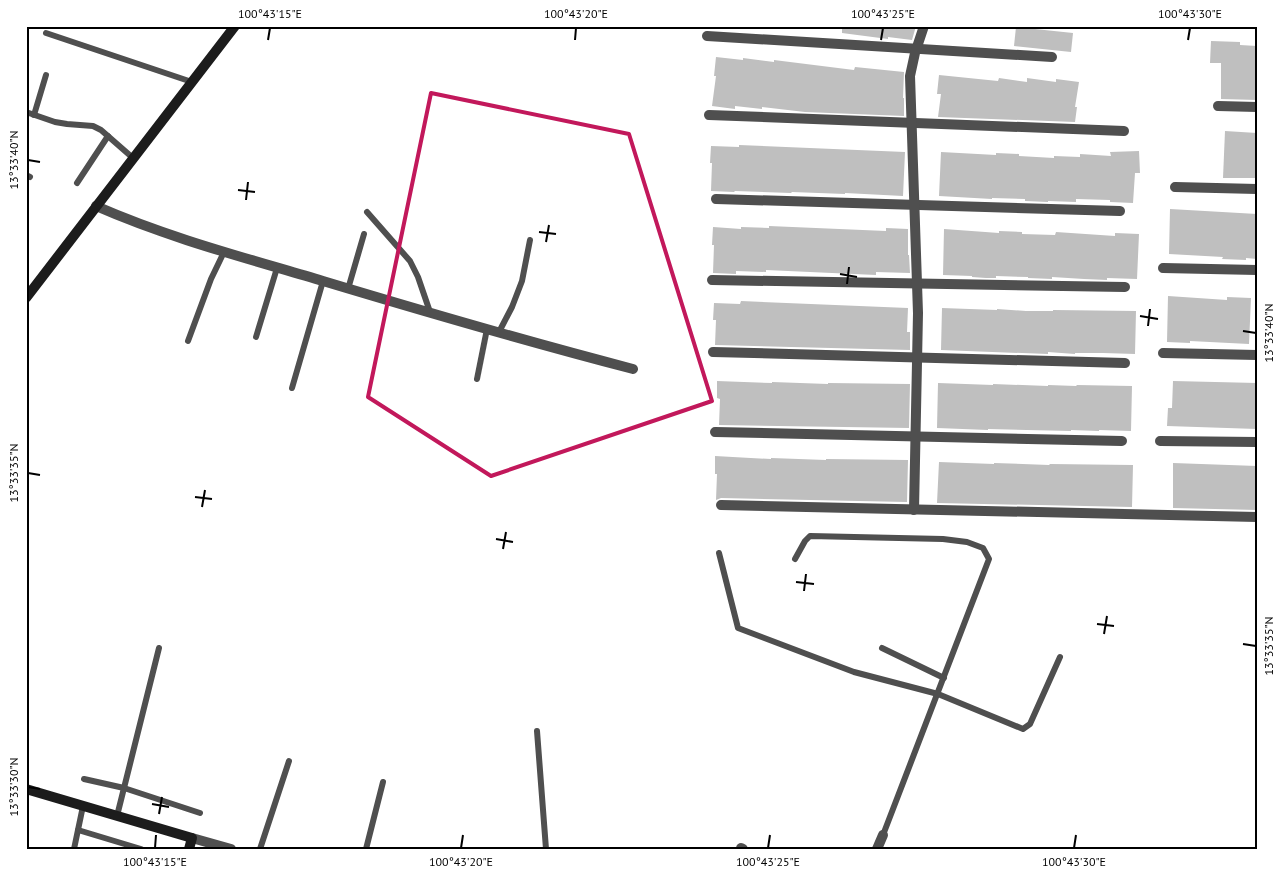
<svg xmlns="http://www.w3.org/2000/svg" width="1283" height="875" font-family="'PT Sans',sans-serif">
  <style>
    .building { fill: #bfbfbf }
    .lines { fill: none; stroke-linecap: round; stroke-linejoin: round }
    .lane { stroke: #4f4f4f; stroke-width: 6 }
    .street { stroke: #4f4f4f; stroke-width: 10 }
    .secondary { stroke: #1c1c1c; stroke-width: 10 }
    .marked { fill: none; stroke: #c2185b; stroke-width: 4; stroke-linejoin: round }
    .ticks { fill: none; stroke: #000; stroke-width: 2 }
    .neatline { fill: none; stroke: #000; stroke-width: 2 }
    .ticks-label { font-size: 12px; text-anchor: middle; fill: #000 }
  </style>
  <rect width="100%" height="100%" fill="#fff"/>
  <g class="building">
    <polygon points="842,26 916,26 912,40 888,37 888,39 842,33"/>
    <polygon points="1016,27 1073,33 1071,52 1014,46"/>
    <polygon points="1211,41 1240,42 1240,45 1257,46 1257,100 1221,99 1221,63 1210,63"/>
    <polygon points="716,57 743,60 743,58 774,62 774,60 854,70 855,67 904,72 903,98 904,98 904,116 805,112 762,107 762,109 735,106 735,109 712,106 716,76 714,76"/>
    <polygon points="939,75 998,81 999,78 1027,82 1027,78 1056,82 1056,79 1079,82 1075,107 1077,107 1075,122 938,117 941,94 937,94"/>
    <polygon points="1225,131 1257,133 1257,178 1223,178"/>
    <polygon points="739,145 905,152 903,196 845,193 845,194 792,192 791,193 735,191 734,192 711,191 712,163 710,163 711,146 739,147"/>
    <polygon points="1139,151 1140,173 1135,173 1133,203 1110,202 1110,200 1076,199 1076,202 1048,201 1048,202 1025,201 1025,199 992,198 992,199 939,196 941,152 996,155 996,153 1019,154 1019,156 1054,158 1054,156 1080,157 1080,154 1111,156 1110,152"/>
    <polygon points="1170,209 1257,214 1257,259 1246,258 1246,260 1222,259 1223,257 1169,254"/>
    <polygon points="769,226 886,231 886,228 908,229 908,255 909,255 910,273 876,272 876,275 766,270 766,272 736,271 736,274 713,273 714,245 712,245 713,227 741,229 741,227 769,228"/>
    <polygon points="944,229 999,233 999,231 1022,232 1022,234 1055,235 1056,232 1115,236 1115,233 1139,234 1137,279 1107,278 1107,280 1084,279 1052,277 1052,279 1028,278 1028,277 996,276 996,278 986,278 972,277 972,276 943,275"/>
    <polygon points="1168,296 1227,300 1227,297 1251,298 1249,344 1190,341 1190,343 1167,342"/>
    <polygon points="741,301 908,308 907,332 910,332 910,350 715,345 716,320 713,320 714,303 740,304"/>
    <polygon points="942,308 997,310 997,309 1026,311 1053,311 1053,310 1136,311 1135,354 1103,353 1075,353 1075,354 1048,352 1048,354 941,350"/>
    <polygon points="717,381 772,383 772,382 828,384 828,383 910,384 909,428 719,425 720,399 717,398"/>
    <polygon points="1173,381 1257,383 1257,429 1167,426 1168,408 1172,408"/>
    <polygon points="938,383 993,385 993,384 1048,386 1048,385 1076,386 1077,385 1132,386 1131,431 1099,430 1099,431 1071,430 1071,431 988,429 988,430 937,428"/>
    <polygon points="715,456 771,459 771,458 826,460 826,459 908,460 907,502 721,498 716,500 717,474 715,474"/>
    <polygon points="939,462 994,464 994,463 1049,465 1050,464 1133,465 1132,507 937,503"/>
    <polygon points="1173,463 1257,466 1257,510 1173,508"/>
  </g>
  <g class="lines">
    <g class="lane">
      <polyline points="46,33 192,82"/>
      <polyline points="26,112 55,122 67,124 93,126 101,130 133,158"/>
      <polyline points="34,115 46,75"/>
      <polyline points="26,175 30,177"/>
      <polyline points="77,183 108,136"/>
      <polyline points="367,212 410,261 418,277 430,312"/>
      <polyline points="348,289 364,234"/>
      <polyline points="499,332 512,307 522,281 530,240"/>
      <polyline points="256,337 277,268"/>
      <polyline points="188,341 211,279 224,252"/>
      <polyline points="477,379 487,329"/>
      <polyline points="292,388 323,281"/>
      <polyline points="719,553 738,628 854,672 938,694 1023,729 1030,724 1060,657"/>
      <polyline points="795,559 805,541 810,536 943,539 967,542 983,548 989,559 883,835"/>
      <polyline points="882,648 944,678"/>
      <polyline points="537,731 546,849"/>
      <polyline points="84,779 124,788 200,813"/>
      <polyline points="117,816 159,648"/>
      <polyline points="78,830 141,849"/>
      <polyline points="74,849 83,806"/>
      <polyline points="260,849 289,761"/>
      <polyline points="366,849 383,782"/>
    </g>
    <g class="street">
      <polyline points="707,36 1052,57"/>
      <polyline points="1218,106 1257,107"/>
      <polyline points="709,115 1124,131"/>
      <polyline points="1175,187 1257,189"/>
      <polyline points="716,199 1120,211"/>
      <path d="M96,206c73,32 150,52 227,75 103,31 206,61 310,88"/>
      <polyline points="1163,268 1257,270"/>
      <polyline points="712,280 1125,287"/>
      <polyline points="713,352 1125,363"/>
      <polyline points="1163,353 1257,355"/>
      <polyline points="715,432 1122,441"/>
      <polyline points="1160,441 1257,442"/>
      <polyline points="721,505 1257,517"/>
      <polyline points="914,510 918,313 910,76 915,53 924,26"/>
      <polyline points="192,838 231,849"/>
      <polyline points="741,848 743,849"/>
      <polyline points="877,849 883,835"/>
    </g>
    <g class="secondary">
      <polyline points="26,298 235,26"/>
      <polyline points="26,789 192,838 189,849"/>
    </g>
  </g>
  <path class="marked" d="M431,93l198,41 83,267 -221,75 -123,-79z"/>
  <path class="ticks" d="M268,40l2,-12M575,40l1,-12M881,40l2,-12M1188,40l2,-12M28,160l12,2M238,190l17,2M246,200l2,-18M539,232l17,2M546,242l3,-17M840,274l17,3M847,284l2,-17M1140,316l18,3M1148,326l2,-17M1243,331l13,2M28,473l12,2M195,497l17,2M202,507l3,-17M496,539l17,3M503,549l3,-17M796,582l18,2M804,591l2,-17M1097,624l17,2M1104,634l3,-18M1243,644l13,2M28,787l12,2M152,804l17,3M159,814l3,-17M155,848l1,-13M461,848l2,-13M768,848l2,-13M1074,848l2,-13"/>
  <rect width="1283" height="875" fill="none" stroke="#ffffff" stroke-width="55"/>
  <rect x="28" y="28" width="1228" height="820" class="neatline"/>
  <g class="ticks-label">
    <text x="270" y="18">100°43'15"E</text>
    <text x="576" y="18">100°43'20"E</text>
    <text x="883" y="18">100°43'25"E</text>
    <text x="1190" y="18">100°43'30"E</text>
    <text transform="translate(14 160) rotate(-90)" y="4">13°33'40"N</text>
    <text transform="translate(1269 333) rotate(-90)" y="4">13°33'40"N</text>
    <text transform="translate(14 473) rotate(-90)" y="4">13°33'35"N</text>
    <text transform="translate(1269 646) rotate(-90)" y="4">13°33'35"N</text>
    <text transform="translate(14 787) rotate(-90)" y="4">13°33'30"N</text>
    <text x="155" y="866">100°43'15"E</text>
    <text x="461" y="866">100°43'20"E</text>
    <text x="768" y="866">100°43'25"E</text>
    <text x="1074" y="866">100°43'30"E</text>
  </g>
</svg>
